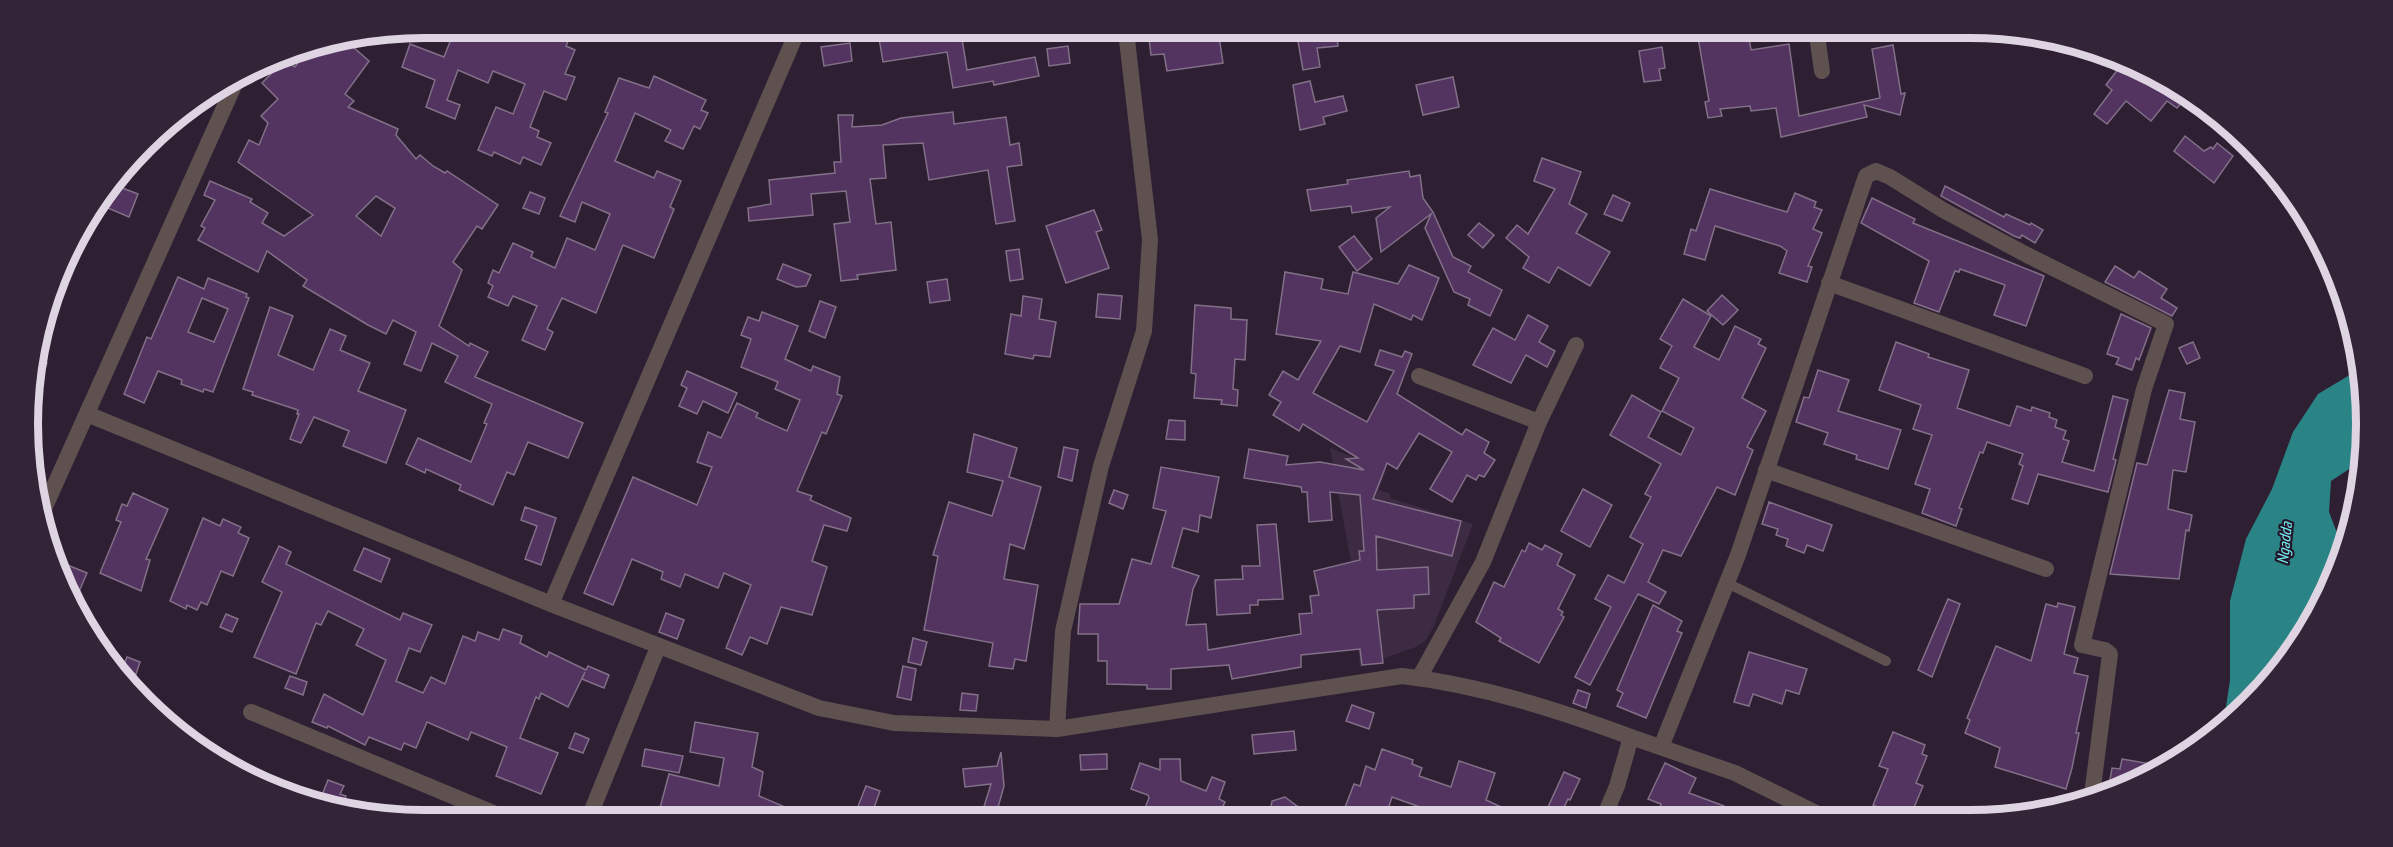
<svg xmlns="http://www.w3.org/2000/svg" width="2393" height="847" font-family="'PT Sans Narrow',sans-serif">
  <style>
    .built { fill: #3d2a43 }
    .water { fill: #2a8384 }
    .building { fill: #53335f; stroke: #827088; stroke-width: 1.5; fill-rule: evenodd }
    .lines { fill: none; stroke-linecap: round; stroke-linejoin: round }
    .service { stroke: #5f514f; stroke-width: 10 }
    .minor { stroke: #5f514f; stroke-width: 16 }
    .tertiary { stroke: #5f514f; stroke-width: 16 }
    .labels { text-anchor: middle; dominant-baseline: central; stroke-width: 4.5; stroke-linejoin: round; paint-order: stroke }
    .water-label { font-size: 16px; font-style: italic; fill: #74f1f3; stroke: #241529 }
    .rim { fill: none; stroke: #dfd5e2; stroke-width: 8 }
  </style>
  <rect width="100%" height="100%" fill="#2e1f33"/>
  <polygon class="built" points="1330,448 1386,470 1379,490 1391,494 1390,498 1473,524 1433,628 1425,641 1416,647 1360,667 1351,562"/>
  <polygon class="water" points="2360,359 2363,371 2365,449 2363,460 2331,481 2329,512 2339,538 2313,622 2231,721 2223,727 2230,680 2230,601 2246,539 2272,489 2293,432 2318,394 2348,376"/>
  <g class="building">
    <polygon points="1740,28 1742,39 1749,38 1751,50 1789,44 1799,116 1880,98 1872,49 1893,45 1901,94 1905,93 1900,115 1864,105 1867,117 1781,137 1776,108 1751,111 1750,106 1720,109 1722,116 1708,118 1705,102 1709,101 1697,32"/>
    <polygon points="1218,30 1223,63 1167,71 1164,54 1151,55 1148,31"/>
    <polygon points="1296,30 1336,30 1338,46 1317,48 1320,67 1303,70"/>
    <polygon points="878,32 961,32 967,70 1035,57 1039,76 994,85 993,81 953,88 947,52 883,62"/>
    <polygon points="453,34 571,34 566,46 575,50 565,74 575,77 566,100 544,91 530,127 539,131 537,137 551,143 541,165 523,157 520,164 494,152 492,156 478,150 496,107 513,114 525,84 493,71 488,83 458,70 447,100 460,105 455,119 426,107 435,80 402,67 410,44 444,57"/>
    <path d="M336,38l6,4 2,-3 25,22 -24,33 9,7 -6,6 50,22 -2,6 20,24 4,-4 13,11 12,7 2,-2 51,34 -16,24 -5,-3 -24,36 9,8 -23,56 30,20 1,-3 18,9 -13,25 108,46 -15,35 -40,-16 -14,33 -7,-3 -14,33 -34,-15 2,-5 -35,-16 -1,4 -19,-9 12,-26 53,24 16,-38 -3,-1 8,-19 -47,-22 13,-26 -26,-13 -11,28 -17,-7 12,-32 -23,-12 -7,14 -18,-9 -65,-39 4,-6 -40,-29 -9,21 -60,-32 7,-12 -4,-2 14,-26 -11,-5 6,-14 42,18 -2,3 18,11 -6,10 22,13 29,-21 -75,-53 11,-22 10,5 9,-22 -7,-7 17,-17 -16,-16 22,-22 11,6 14,-21zM376,196l19,12 -14,28 -25,-20z"/>
    <polygon points="850,43 852,61 824,66 821,47"/>
    <polygon points="1068,46 1070,63 1049,66 1047,49"/>
    <polygon points="1662,47 1665,68 1659,69 1661,80 1644,82 1639,51"/>
    <polygon points="2125,60 2145,68 2188,95 2177,108 2167,101 2151,121 2126,101 2107,124 2094,114 2112,90 2106,85"/>
    <polygon points="654,76 706,100 701,110 708,113 700,129 694,126 683,149 665,141 671,130 635,113 615,161 654,178 657,171 681,181 670,207 674,209 654,258 623,245 596,313 562,298 547,329 553,332 545,350 522,340 537,306 513,296 508,306 488,297 493,286 488,283 493,270 499,273 513,243 533,252 531,257 555,268 567,238 595,250 610,214 582,202 575,222 560,216 608,113 605,112 619,78 649,88"/>
    <polygon points="1453,77 1459,107 1423,115 1416,85"/>
    <polygon points="1310,81 1315,102 1343,96 1347,111 1323,117 1325,124 1300,130 1293,85"/>
    <polygon points="953,112 954,124 1006,117 1010,145 1019,143 1022,165 1007,167 1015,221 996,224 988,170 929,180 923,143 883,145 886,178 870,179 876,224 891,222 896,270 857,275 858,279 841,281 834,224 850,222 846,191 811,194 813,215 749,221 748,208 771,204 769,180 835,173 834,162 841,162 838,115 853,115 852,127 882,125 901,118"/>
    <polygon points="2185,136 2204,151 2211,147 2213,149 2217,143 2233,156 2214,183 2174,151"/>
    <polygon points="1542,158 1581,172 1569,204 1587,214 1576,233 1610,252 1590,286 1558,267 1549,283 1523,268 1529,257 1506,238 1517,225 1528,234 1555,189 1534,181"/>
    <polygon points="1409,171 1410,177 1420,175 1423,198 1433,212 1453,257 1471,266 1468,272 1502,290 1490,316 1468,305 1470,299 1454,292 1425,228 1431,214 1381,252 1376,218 1390,207 1352,213 1351,206 1311,211 1307,190 1348,184 1347,180"/>
    <polygon points="109,183 138,194 129,217 96,203"/>
    <polygon points="1945,186 2004,217 2006,214 2030,225 2031,223 2043,230 2035,243 2022,235 2020,238 2014,236 1941,196"/>
    <polygon points="1710,189 1787,212 1795,193 1816,202 1814,207 1822,210 1813,229 1822,233 1808,266 1812,267 1807,282 1779,273 1787,251 1780,246 1715,226 1705,260 1684,254 1691,229 1696,231"/>
    <polygon points="530,192 545,198 539,214 523,208"/>
    <polygon points="1613,195 1630,203 1622,221 1604,214"/>
    <polygon points="1872,198 1915,219 1913,223 2044,276 2026,326 1994,315 2005,285 1960,269 1959,272 1955,271 1939,312 1914,303 1929,261 1861,223"/>
    <polygon points="1094,210 1102,230 1096,232 1109,268 1066,283 1046,226"/>
    <polygon points="1479,223 1494,235 1483,248 1468,235"/>
    <polygon points="1354,236 1372,259 1357,271 1339,247"/>
    <polygon points="1019,249 1023,279 1010,281 1006,251"/>
    <polygon points="783,264 811,275 806,286 796,287 777,279"/>
    <polygon points="1409,265 1439,278 1422,320 1413,315 1411,320 1374,304 1360,352 1340,346 1313,393 1367,422 1394,371 1375,365 1380,350 1402,357 1405,351 1412,354 1397,394 1462,435 1466,429 1489,442 1484,453 1495,460 1484,477 1479,475 1476,480 1467,475 1452,502 1430,489 1452,452 1419,433 1397,469 1387,463 1373,499 1461,521 1452,556 1376,536 1377,570 1428,567 1429,594 1414,595 1414,608 1377,610 1383,663 1362,665 1360,649 1301,655 1301,667 1232,679 1229,665 1171,669 1171,689 1147,689 1147,685 1107,684 1107,661 1098,661 1098,634 1078,634 1080,604 1119,604 1132,559 1151,564 1166,511 1153,508 1161,467 1219,477 1211,518 1200,515 1198,532 1183,528 1172,567 1199,576 1193,589 1186,625 1206,624 1208,650 1301,634 1299,614 1312,613 1310,596 1319,595 1314,571 1360,560 1359,551 1364,551 1360,495 1330,492 1332,520 1309,522 1307,492 1302,492 1301,487 1244,478 1249,449 1288,456 1286,465 1320,462 1364,470 1346,459 1358,458 1303,424 1299,431 1273,415 1281,402 1269,395 1283,371 1298,380 1321,341 1276,334 1285,272 1323,279 1321,289 1348,294 1353,272 1398,284"/>
    <polygon points="2115,266 2134,278 2139,271 2167,289 2161,298 2177,308 2172,316 2105,282"/>
    <path d="M178,277l26,12 4,-11 39,16 -1,3 3,1 -36,94 -9,-3 -1,3 -22,-8 1,-4 -24,-9 -14,32 -20,-9 23,-57 4,2zM202,298l26,11 -14,33 -26,-10z"/>
    <polygon points="947,279 950,300 930,303 927,282"/>
    <polygon points="1098,294 1122,296 1120,319 1096,317"/>
    <polygon points="1722,295 1738,310 1723,325 1707,311"/>
    <polygon points="1023,296 1042,299 1039,319 1056,322 1050,357 1034,355 1033,359 1005,354 1011,314 1021,316"/>
    <polygon points="1683,299 1711,316 1694,347 1719,360 1735,326 1761,339 1758,344 1766,348 1742,398 1766,411 1747,447 1753,450 1735,495 1717,487 1681,556 1663,550 1648,582 1666,592 1659,604 1638,594 1590,685 1575,677 1611,607 1595,599 1608,575 1624,583 1643,544 1630,537 1651,497 1645,494 1661,464 1610,435 1632,395 1661,412 1648,437 1681,455 1694,428 1662,411 1679,378 1660,368 1672,346 1660,339"/>
    <polygon points="820,301 836,307 825,338 809,331"/>
    <polygon points="1195,305 1231,308 1231,319 1247,320 1245,360 1235,359 1233,389 1238,390 1237,406 1221,404 1222,400 1194,398 1196,374 1191,373"/>
    <polygon points="270,307 293,316 278,355 313,370 330,329 346,336 340,350 370,363 358,391 406,410 386,463 343,446 349,431 314,417 301,443 290,439 299,414 297,414 298,410 252,395 253,392 243,389"/>
    <polygon points="762,312 798,326 785,359 811,371 813,366 840,377 837,394 842,396 826,434 822,432 797,491 812,496 810,500 851,518 847,531 824,525 812,561 827,567 812,615 781,607 767,644 750,637 742,655 726,648 751,585 724,573 718,588 685,574 680,587 661,579 663,572 632,559 613,605 584,593 633,477 697,505 712,467 697,462 708,432 721,438 737,403 758,413 756,417 787,431 800,400 775,389 778,382 741,367 751,339 741,335 748,317 759,321"/>
    <polygon points="2121,314 2151,328 2139,360 2136,358 2132,370 2116,364 2119,358 2107,354"/>
    <polygon points="1528,315 1548,326 1539,342 1555,351 1547,367 1526,355 1511,383 1473,365 1493,328 1515,340"/>
    <polygon points="1896,342 1929,354 1928,357 1969,370 1957,408 2010,426 2017,406 2031,411 2032,407 2050,413 2049,417 2057,420 2055,427 2066,431 2063,439 2069,441 2062,462 2094,471 2113,396 2128,400 2113,459 2116,460 2108,492 2038,474 2028,504 2012,499 2023,466 2019,464 2023,454 1987,442 1983,453 1980,452 1959,508 1962,509 1956,526 1922,513 1930,489 1915,484 1932,435 1913,429 1921,405 1879,390"/>
    <polygon points="2193,342 2200,358 2187,364 2179,348"/>
    <polygon points="34,359 47,363 32,406 29,405 30,372"/>
    <polygon points="1818,370 1849,380 1838,411 1901,430 1888,469 1856,459 1857,455 1824,444 1828,433 1796,422 1804,397 1809,398"/>
    <polygon points="687,371 737,393 728,413 703,401 697,414 679,406 687,388 681,385"/>
    <polygon points="2169,390 2185,393 2180,419 2195,422 2186,472 2173,470 2168,509 2192,515 2189,531 2186,530 2179,579 2110,574 2137,463 2147,465"/>
    <polygon points="1169,420 1185,421 1185,440 1166,439"/>
    <polygon points="974,434 1017,448 1009,477 1041,487 1024,549 1010,544 1004,579 1038,585 1026,661 1015,659 1013,669 989,666 993,643 924,630 938,556 933,555 949,502 992,516 1003,481 967,472"/>
    <polygon points="1064,447 1078,450 1072,481 1058,477"/>
    <polygon points="1583,489 1612,505 1590,547 1561,531"/>
    <polygon points="1114,490 1128,495 1123,509 1109,503"/>
    <polygon points="133,493 168,509 146,559 150,560 141,591 100,573 121,522 116,520 122,504 127,506"/>
    <polygon points="1769,502 1832,525 1823,551 1807,545 1804,553 1786,546 1788,539 1776,535 1778,529 1762,524"/>
    <polygon points="525,507 556,518 541,565 525,559 537,526 521,520"/>
    <polygon points="203,518 220,526 223,519 241,527 238,533 249,538 233,576 221,571 207,605 201,602 197,610 187,605 186,609 170,601"/>
    <polygon points="1276,524 1283,599 1258,600 1258,605 1250,605 1250,613 1217,615 1215,580 1243,579 1242,566 1260,566 1257,525"/>
    <polygon points="1529,543 1542,550 1545,545 1562,554 1557,565 1575,575 1558,609 1563,612 1561,615 1564,617 1539,663 1499,641 1501,638 1476,622 1494,582 1504,587 1522,550 1525,552"/>
    <polygon points="279,546 291,552 286,564 400,620 403,613 432,625 420,652 409,648 396,681 423,693 431,677 445,684 463,636 475,641 478,632 499,640 503,629 522,636 520,643 547,657 549,652 586,670 588,666 609,675 604,688 582,679 585,672 568,707 541,693 539,699 536,697 520,738 558,753 541,794 496,776 507,747 471,732 468,740 427,722 416,748 404,743 401,750 369,737 365,745 328,726 327,728 312,722 324,694 363,715 386,660 356,645 364,629 328,611 321,625 316,623 296,674 254,657 282,592 262,582"/>
    <polygon points="364,548 390,559 381,582 354,570"/>
    <polygon points="65,564 87,573 75,601 62,573"/>
    <polygon points="1948,599 1960,604 1932,677 1918,670"/>
    <polygon points="2058,603 2075,607 2064,654 2078,658 2074,673 2088,676 2076,733 2079,733 2072,768 2066,789 1995,767 2000,748 1965,733 1970,720 1967,718 1996,646 2031,661 2046,604 2057,607"/>
    <polygon points="1653,605 1682,621 1677,631 1682,633 1646,718 1617,706 1623,693 1617,690"/>
    <polygon points="666,613 684,620 677,639 659,632"/>
    <polygon points="226,614 238,619 232,632 220,627"/>
    <polygon points="913,638 927,642 921,665 908,662"/>
    <polygon points="1749,652 1807,669 1799,694 1786,690 1782,704 1753,694 1749,706 1734,702"/>
    <polygon points="127,657 140,662 136,674 122,669"/>
    <polygon points="903,666 916,669 911,700 897,697"/>
    <polygon points="290,676 307,682 303,695 285,688"/>
    <polygon points="1578,690 1590,694 1586,708 1573,703"/>
    <polygon points="962,693 978,695 976,711 960,710"/>
    <polygon points="1352,705 1374,713 1369,729 1346,721"/>
    <polygon points="695,722 758,733 752,767 763,772 759,796 813,819 657,819 669,774 719,786 724,758 690,752"/>
    <polygon points="1294,731 1296,750 1254,754 1252,735"/>
    <polygon points="1893,732 1925,745 1922,754 1927,756 1916,783 1923,786 1910,817 1900,817 1873,805 1888,769 1879,766"/>
    <polygon points="575,733 589,739 583,753 569,748"/>
    <polygon points="645,749 683,756 679,773 642,766"/>
    <polygon points="1382,749 1413,760 1412,764 1422,768 1419,776 1451,787 1459,761 1495,773 1486,800 1525,818 1416,818 1420,807 1392,797 1385,818 1341,818 1354,784 1360,786 1366,766 1375,770"/>
    <polygon points="1001,752 1004,786 995,818 982,813 991,784 965,787 963,769 997,766"/>
    <polygon points="1107,754 1107,769 1081,770 1080,755"/>
    <polygon points="1160,759 1180,759 1181,781 1206,791 1212,777 1225,782 1219,799 1225,802 1223,806 1251,818 1141,818 1149,798 1148,795 1131,789 1140,763 1160,770"/>
    <polygon points="2122,759 2151,764 2149,776 2117,788 2109,786 2112,768 2120,769"/>
    <polygon points="1665,763 1696,778 1689,793 1724,806 1720,817 1657,817 1661,804 1648,799"/>
    <polygon points="1564,772 1580,779 1570,800 1568,799 1559,818 1543,818"/>
    <polygon points="328,780 344,786 340,794 346,796 341,809 318,805"/>
    <polygon points="866,786 880,791 870,819 855,814"/>
    <polygon points="1285,797 1297,806 1324,818 1269,818 1272,801"/>
  </g>
  <g class="lines">
    <polyline class="service" points="1727,583 1886,661"/>
    <g class="minor">
      <polyline points="1816,28 1822,71"/>
      <polyline points="1829,283 2085,376"/>
      <polyline points="1419,376 1539,422"/>
      <path d="M87,414l464,190 268,104 75,15 163,6 345,-53c78,9 156,34 229,61l-14,49 -13,31"/>
      <polyline points="1766,470 2046,569"/>
      <polyline points="551,604 797,32"/>
      <polyline points="1419,678 1483,562 1539,422 1576,345"/>
      <polyline points="251,712 510,820"/>
      <polyline points="1057,729 1063,631 1101,466 1144,331 1150,240 1126,31"/>
      <polyline points="1631,737 1735,773 1824,817"/>
      <polyline points="1661,747 1738,555 1866,176 1876,171 1890,177 1943,210 2027,255 2166,324 2144,389 2082,645 2105,650 2110,654 2092,795"/>
      <polyline points="588,820 658,647"/>
    </g>
    <polyline class="tertiary" points="39,520 237,79"/>
  </g>
  <g class="labels">
    <g class="water-label">
      <text transform="translate(2284 543) rotate(-84)">Ngadda</text>
    </g>
  </g>
  <path d="M0 0H2393V847H0ZM424 38H1970A386 386 0 0 1 2356 424V424A386 386 0 0 1 1970 810H424A386 386 0 0 1 38 424V424A386 386 0 0 1 424 38Z" fill="#332438" fill-rule="evenodd"/>
  <path class="rim" d="M424 38H1970A386 386 0 0 1 2356 424V424A386 386 0 0 1 1970 810H424A386 386 0 0 1 38 424V424A386 386 0 0 1 424 38Z"/>
</svg>
